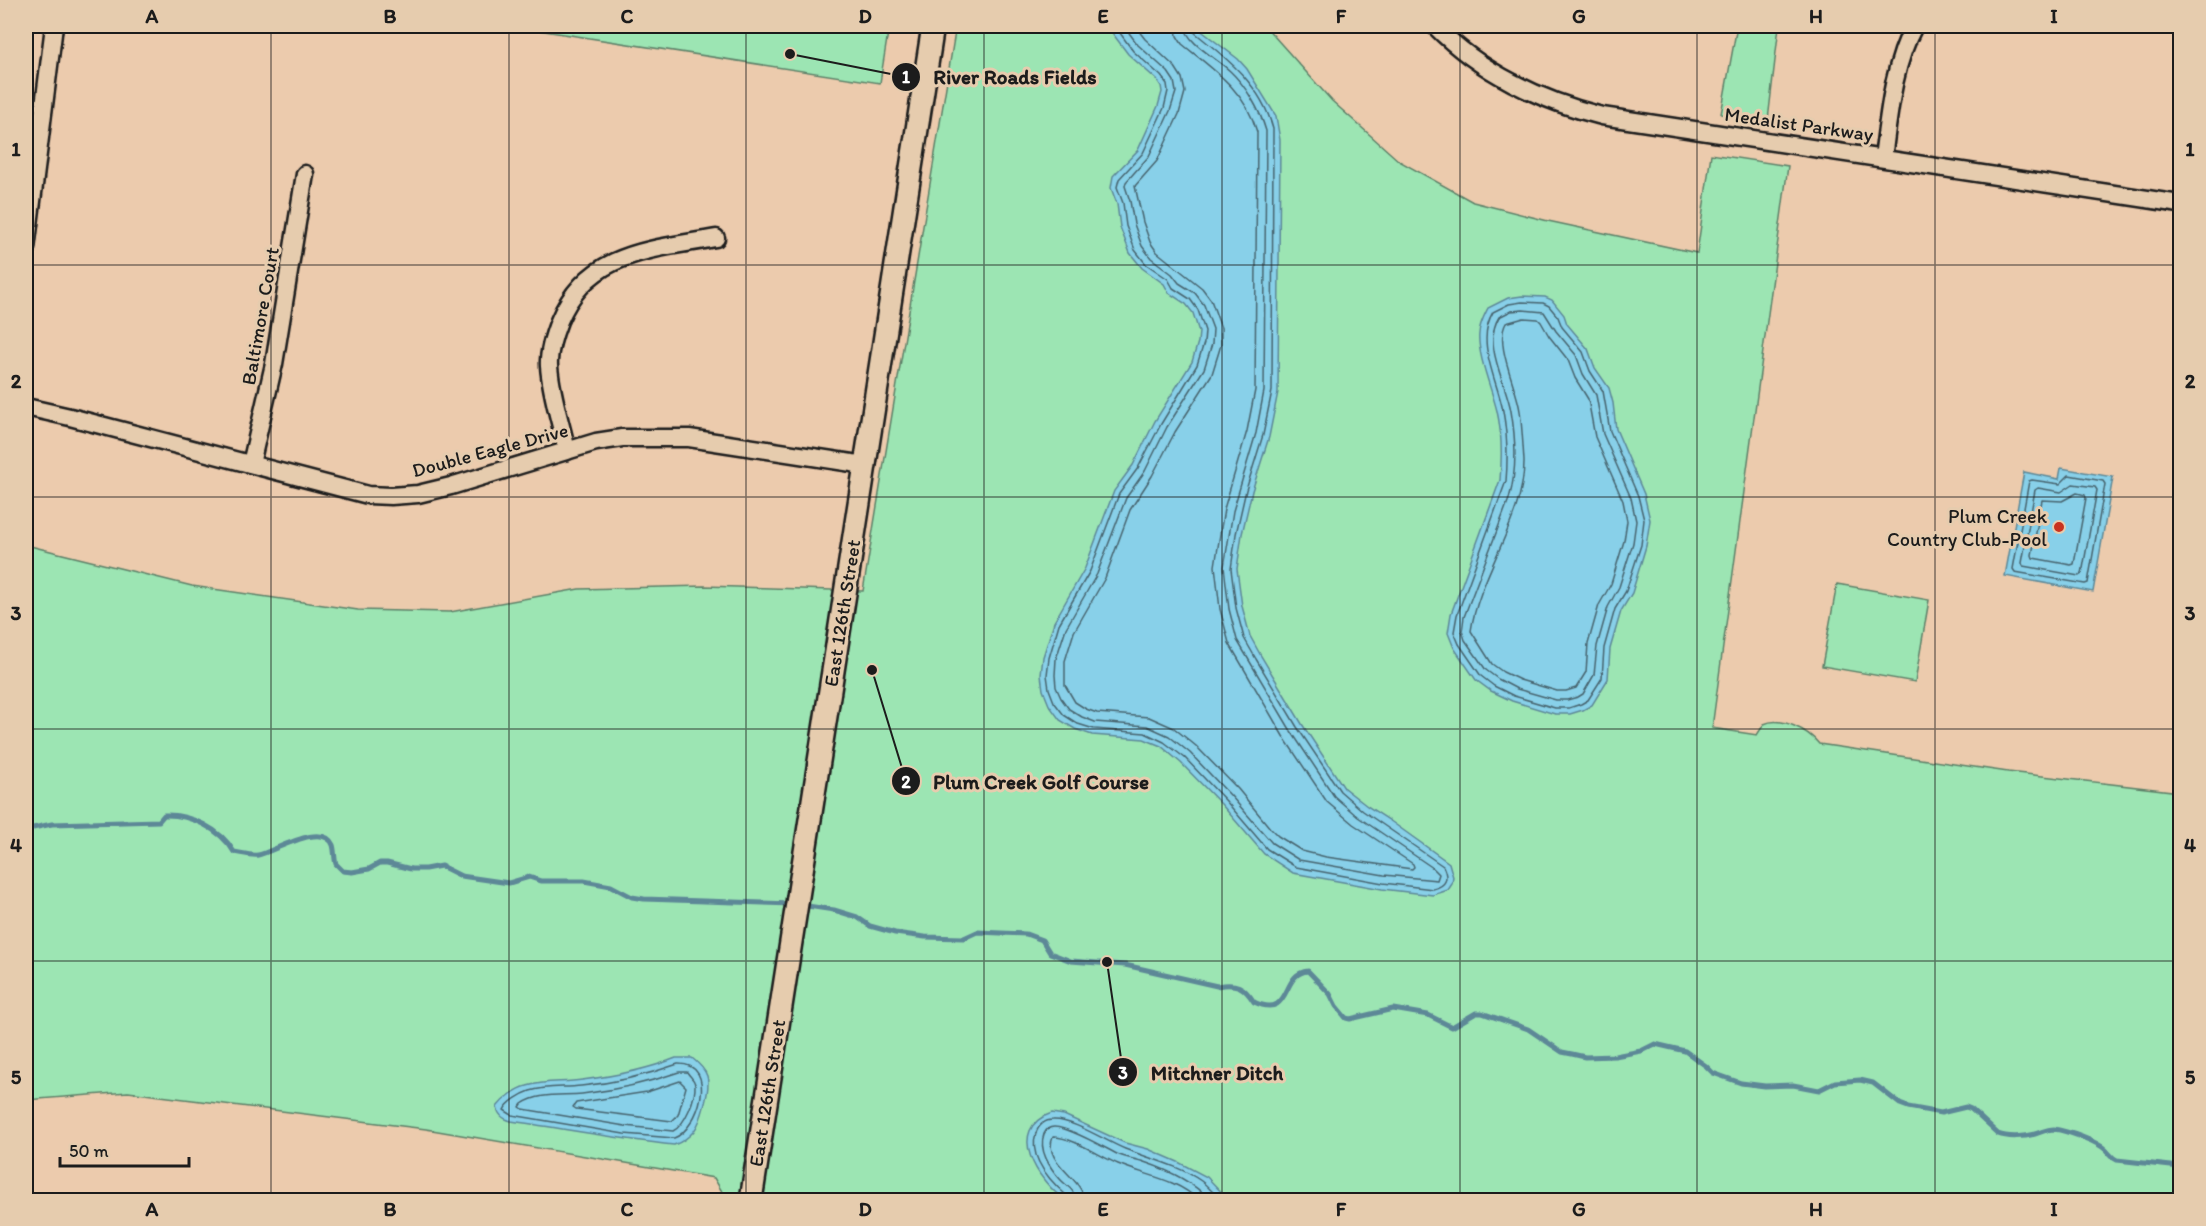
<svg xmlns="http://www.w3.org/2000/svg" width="2206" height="1226" font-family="Itim,sans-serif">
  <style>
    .green { fill: #9ce5b3; stroke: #5c8068; stroke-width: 1.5 }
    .water { fill: #88d0e9; stroke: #5d8897; stroke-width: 1.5 }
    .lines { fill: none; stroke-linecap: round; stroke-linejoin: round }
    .shore { stroke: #47646e; stroke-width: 1.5 }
    .stream { stroke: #5d8897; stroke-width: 5 }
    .minor-casing { stroke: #1c1c1c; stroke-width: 21 }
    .tertiary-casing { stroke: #1c1c1c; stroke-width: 26 }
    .minor { stroke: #e6ccae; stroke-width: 16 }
    .tertiary { stroke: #e6ccae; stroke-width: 21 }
    .grid { fill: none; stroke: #1c1c1c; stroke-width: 1.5; stroke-opacity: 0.55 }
    .poi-dot { fill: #c8321e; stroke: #e6ccae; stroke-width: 2 }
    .labels { text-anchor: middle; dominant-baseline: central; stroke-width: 6; stroke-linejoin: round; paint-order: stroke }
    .street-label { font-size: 20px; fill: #1c1c1c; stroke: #e6ccae }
    .poi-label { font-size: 20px; fill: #1c1c1c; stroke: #e6ccae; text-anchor: end }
    .leader { fill: none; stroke: #1c1c1c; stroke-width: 2 }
    .callout-dot { fill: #1c1c1c; stroke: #e6ccae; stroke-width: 2 }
    .mark-label { font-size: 18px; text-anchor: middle; font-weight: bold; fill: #fff }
    .callout-label { font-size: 21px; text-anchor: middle; font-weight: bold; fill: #1c1c1c; stroke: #e6ccae; stroke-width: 6; stroke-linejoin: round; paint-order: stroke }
    .neatline { fill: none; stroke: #1c1c1c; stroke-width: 2 }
    .grid-label { font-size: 20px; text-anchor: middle; font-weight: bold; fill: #1c1c1c }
  </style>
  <rect width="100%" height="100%" fill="#eccbad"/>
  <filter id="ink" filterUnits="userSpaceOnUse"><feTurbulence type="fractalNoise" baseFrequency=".0167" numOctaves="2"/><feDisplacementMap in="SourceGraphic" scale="12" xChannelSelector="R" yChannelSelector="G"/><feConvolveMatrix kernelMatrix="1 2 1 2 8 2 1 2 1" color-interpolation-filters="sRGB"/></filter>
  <g filter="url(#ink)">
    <g class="green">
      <polygon points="512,26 889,26 880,83"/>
      <path d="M956,26h309l67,75 67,60 74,41 75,19 149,32 14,-99 77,12 -76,562 45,7 7,-11c17,-8 44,6 55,20l189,28 172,20v408h-1453l-13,-22 -288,-49 -298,-37 -102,8v-555l166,41 166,24 92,2 129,-23 125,-3 159,5z"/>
      <polygon points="1737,26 1779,26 1768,120 1721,114"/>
      <polygon points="1837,584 1929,600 1915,682 1822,666"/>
    </g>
    <g class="water">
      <polygon points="1107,26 1195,26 1238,59 1247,69 1276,116 1280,140 1278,392 1269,437 1252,491 1242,534 1237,569 1242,606 1250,636 1261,656 1302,724 1344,788 1367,806 1389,820 1449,863 1453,877 1452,884 1448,890 1433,895 1382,889 1293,873 1264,854 1222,805 1181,763 1161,746 1144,739 1092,735 1075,729 1060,720 1049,705 1043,690 1041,675 1043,657 1054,622 1085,568 1114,491 1133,465 1155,421 1192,362 1198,342 1199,332 1193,313 1186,304 1169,293 1164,284 1142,268 1130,253 1120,227 1117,204 1111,188 1113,176 1138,150 1158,106 1162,92 1161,86 1157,80 1128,54"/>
      <path d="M1522,296l23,1 7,3 12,15 3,9 21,25 7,19 14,20 4,15 3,26 28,65 6,26 -4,26 -14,47 -11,18 -11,38 -2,30 -16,26 -9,5 -13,4h-15l-43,-13 -21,-10 -15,-11 -22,-32 -6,-15 3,-19 49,-134c2,-22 2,-47 -3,-69 -5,-21 -20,-57 -18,-77 0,-9 5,-18 9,-26l20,-10z"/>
      <polygon points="2061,468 2113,477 2093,592 2005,576 2024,472 2059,479"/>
      <path d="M676,1058h16c5,4 13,12 15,18 4,12 -6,46 -13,55 -6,7 -12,11 -20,14 -55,-6 -109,-16 -163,-24 -8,-2 -13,-6 -14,-14 7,-9 19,-18 30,-21 18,-6 37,-3 55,-6 32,-4 64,-10 94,-22z"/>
      <path d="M1052,1113l12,2 61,28 23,6 30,13 29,15 22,23h-164c-27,-18 -61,-71 -13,-87z"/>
    </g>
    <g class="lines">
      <g class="shore">
        <path d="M1115,26l18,25 28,25 6,8 1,7 -4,17 -21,45 -24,26 -2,8 6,16 3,23 9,24 11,14 22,15 5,9 17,11 8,11 7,21 -1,12 -7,22 -36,59 -23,44 -19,26 -29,77 -31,53 -10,34 -2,17 2,14 5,13 10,13 14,9 16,5 51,4 19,9 21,16 41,43 41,48 29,18 87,16 50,6c13,-3 16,-10 10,-23l-80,-55 -23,-20 -43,-64 -41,-68 -12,-21 -8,-30 -5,-39 5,-35 10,-44 17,-55 9,-44 1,-262c-11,-43 -45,-70 -79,-97l-2,-6"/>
        <path d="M1124,26l14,19 30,27 6,9 2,11 -6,19 -21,45 -23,26 -1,4 5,15 4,23 8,22 9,12 21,16 7,9 16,10 9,12 9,24 -1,15 -8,25 -37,58 -22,44 -19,27 -29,76 -31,54 -10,31 -1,16 1,12 5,11 8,11 13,8 13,5 52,4 22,10 21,17 41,43 41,47 27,17 85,15 53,5 2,-6 -6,-6 -75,-51 -24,-21 -43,-65 -54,-91 -8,-31 -5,-42 9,-56 23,-78 8,-42 2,-260c-6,-21 -20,-45 -36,-60 -12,-12 -44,-28 -45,-45"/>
        <path d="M1135,26l10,13 30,28 7,11 3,14 -6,22 -22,47 -22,25 8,36 7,20 7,10 45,36 9,12 10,28v17l-9,29 -37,58 -23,44 -22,34 -25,68 -31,54 -9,29v24l10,17 11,7 11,4 52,4 25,11 22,18 42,43 32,39 8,8 24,15 24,6 86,12 2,-2 -1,-3 -60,-40 -26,-22 -44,-66 -54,-93 -9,-34 -5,-43 9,-57 23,-78 8,-41 2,-258c-11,-41 -44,-63 -75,-88l-5,-8 -1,-10"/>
        <path d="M1522,302l21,1 6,3 9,11 4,10 21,25 7,19 13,20 7,40 28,65 6,24 -3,25 -15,46 -11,18 -11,39 -2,30 -14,22 -7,4 -12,4h-14l-41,-12 -20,-10 -13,-10 -22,-32 -5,-12 3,-17 49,-134c2,-23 1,-48 -3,-70 -6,-32 -28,-69 -10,-99l16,-8z"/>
        <path d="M1523,310l21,2 12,19 20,24 7,19 13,21 7,39 28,64 5,23 -3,22 -14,44 -11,20 -11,39 -3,29 -11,19 -5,3 -11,3h-11l-39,-11 -19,-10 -12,-9 -21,-30 -3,-9 2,-14 45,-118c8,-28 7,-59 2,-88 -5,-29 -29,-67 -12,-94l12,-6z"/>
        <path d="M1524,318l14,1 3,3 8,14 19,24 7,18 13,21 7,38 28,64 4,20 -3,20 -13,43 -12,21 -11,39 -2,28 -10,16 -10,3h-9l-37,-11 -17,-8 -11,-8 -21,-33c8,-57 54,-113 53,-170 -1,-16 -2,-34 -4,-50 -3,-24 -26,-67 -14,-88z"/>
        <polygon points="2069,475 2103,481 2105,484 2088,583 2085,584 2015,572 2013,569 2029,481 2032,480 2060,484"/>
        <polygon points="2073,484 2095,487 2097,490 2082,574 2079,576 2023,566 2022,563 2035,490 2038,488 2061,492"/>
        <polygon points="2077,493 2085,495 2086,498 2074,564 2071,565 2033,558 2032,555 2042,500 2062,501"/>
        <path d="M678,1064c41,-1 21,65 -4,74l-50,-4 -112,-19 -8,-5c4,-8 17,-16 26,-19 17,-5 34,-3 51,-5 33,-3 66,-11 97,-22z"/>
        <path d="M679,1072h8c3,5 7,7 8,12 1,14 -10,41 -22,47l-48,-5 -102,-17 -3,-2 2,-3c17,-12 40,-8 60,-10 33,-4 66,-11 97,-22z"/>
        <polygon points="680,1081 686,1087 678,1115 672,1121 576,1109 573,1107 576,1103 647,1092"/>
        <path d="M1068,1200l-2,-5c-17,-15 -38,-38 -30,-62 3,-8 9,-13 17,-13 20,-1 54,22 72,29 26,10 53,16 76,32 7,5 13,13 20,19"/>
        <path d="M1075,1200c0,-11 -8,-13 -15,-21 -10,-11 -22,-29 -16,-45 2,-5 5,-7 10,-7 15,0 49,20 63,27 9,4 18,5 27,8 24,8 49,20 66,38"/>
        <path d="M1084,1200c-1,-23 -42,-37 -31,-63 20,0 46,19 65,27 26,11 59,15 80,36"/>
      </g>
      <g class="stream">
        <path d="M26,827l7,1 19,-4 107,-3 5,-6c26,-1 57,14 70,37 7,1 17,4 24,3 14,-2 65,-35 75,-10 2,6 1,13 3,19l7,7 9,1 17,-3 11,-6h7l24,6h14l16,-3 20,10 48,7 20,-6 12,4h43l27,5 21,11 12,2 148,5"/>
        <path d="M801,905l33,5 23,7 13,9 25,7 30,4 39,1 13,-6 49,2 16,6 8,13 21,8 54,4 92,21c19,-4 27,0 37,16 39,18 26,-29 54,-31l22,23 6,12 10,12 4,1 43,-10 35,6 24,12 24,-14h6l46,16 34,23 10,2 13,3 30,-1 26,-5 14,-7 30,7 21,15 7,7 28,10 24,3 28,-1 26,5 16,-8 25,-2 13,3 27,21 8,3 33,6 25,-6 5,2 27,25c10,4 26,3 37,0 7,-2 12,-5 19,-5 13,2 43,12 52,21 5,5 5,7 11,10l63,7"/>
      </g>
      <g class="minor-casing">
        <g id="minor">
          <path d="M1435,26c45,46 106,75 167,90l578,88"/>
          <path d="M1883,158c6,-44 10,-93 31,-132"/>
          <polyline points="26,249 54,26"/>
          <polyline points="26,407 70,417 368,495 391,496 418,494 451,486 596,442 622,438 689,438 865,465"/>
          <path d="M567,451c-6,-28 -16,-56 -18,-85 -1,-14 5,-32 10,-45 29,-70 92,-71 157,-83"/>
          <polyline points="251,464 274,364 305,174"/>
        </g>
      </g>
      <g class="tertiary-casing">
        <polyline id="tertiary" points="751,1200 933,26"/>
      </g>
      <use href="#minor" class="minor"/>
      <use href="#tertiary" class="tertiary"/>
    </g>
  </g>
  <path class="grid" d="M271,26v1174M509,26v1174M746,26v1174M984,26v1174M1222,26v1174M1460,26v1174M1697,26v1174M1935,26v1174M26,265h2154M26,497h2154M26,729h2154M26,961h2154"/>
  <circle class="poi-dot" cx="2059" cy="527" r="6"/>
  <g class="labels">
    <g class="street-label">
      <text transform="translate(1799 124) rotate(8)">Medalist Parkway</text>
      <text transform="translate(260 316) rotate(-80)">Baltimore Court</text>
      <text transform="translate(490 450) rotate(-15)">Double Eagle Drive</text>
      <text transform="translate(842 613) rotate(-81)">East 126th Street</text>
      <text transform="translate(767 1093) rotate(-81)">East 126th Street</text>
    </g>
    <g class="poi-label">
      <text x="2047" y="516">Plum Creek<tspan x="2047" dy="23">Country Club-Pool</tspan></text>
    </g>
  </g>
  <path class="leader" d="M790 54L906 77M872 670L906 781M1107 962L1123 1072"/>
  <g class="callout-dot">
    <circle cx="790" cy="54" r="6"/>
    <circle cx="872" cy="670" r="6"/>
    <circle cx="1107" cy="962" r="6"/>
    <circle cx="906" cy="77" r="15"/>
    <circle cx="906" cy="781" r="15"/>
    <circle cx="1123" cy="1072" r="15"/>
  </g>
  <g class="mark-label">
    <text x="906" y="83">1</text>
    <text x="906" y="788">2</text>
    <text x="1123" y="1079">3</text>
  </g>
  <g class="callout-label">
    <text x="1015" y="84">River Roads Fields</text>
    <text x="1041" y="789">Plum Creek Golf Course</text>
    <text x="1217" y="1080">Mitchner Ditch</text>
  </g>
  <rect width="2206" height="1226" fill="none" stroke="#e6ccae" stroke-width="66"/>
  <path d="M60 1157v9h129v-9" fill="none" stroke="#1c1c1c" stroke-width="3"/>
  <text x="69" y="1157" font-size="18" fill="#1c1c1c" stroke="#e6ccae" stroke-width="4.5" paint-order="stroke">50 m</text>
  <rect x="33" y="33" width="2140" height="1160" class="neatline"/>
  <g class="grid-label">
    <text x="152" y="23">A</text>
    <text x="390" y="23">B</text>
    <text x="627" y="23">C</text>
    <text x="865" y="23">D</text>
    <text x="1103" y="23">E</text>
    <text x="1341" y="23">F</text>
    <text x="1579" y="23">G</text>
    <text x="1816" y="23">H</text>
    <text x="2054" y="23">I</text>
    <text x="16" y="156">1</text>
    <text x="2190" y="156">1</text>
    <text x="16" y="388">2</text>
    <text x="2190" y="388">2</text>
    <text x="16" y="620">3</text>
    <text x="2190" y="620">3</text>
    <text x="16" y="852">4</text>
    <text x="2190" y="852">4</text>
    <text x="16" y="1084">5</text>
    <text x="2190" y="1084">5</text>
    <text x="152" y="1216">A</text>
    <text x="390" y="1216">B</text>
    <text x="627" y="1216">C</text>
    <text x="865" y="1216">D</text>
    <text x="1103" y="1216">E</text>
    <text x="1341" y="1216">F</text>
    <text x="1579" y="1216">G</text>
    <text x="1816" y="1216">H</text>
    <text x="2054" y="1216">I</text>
  </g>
</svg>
